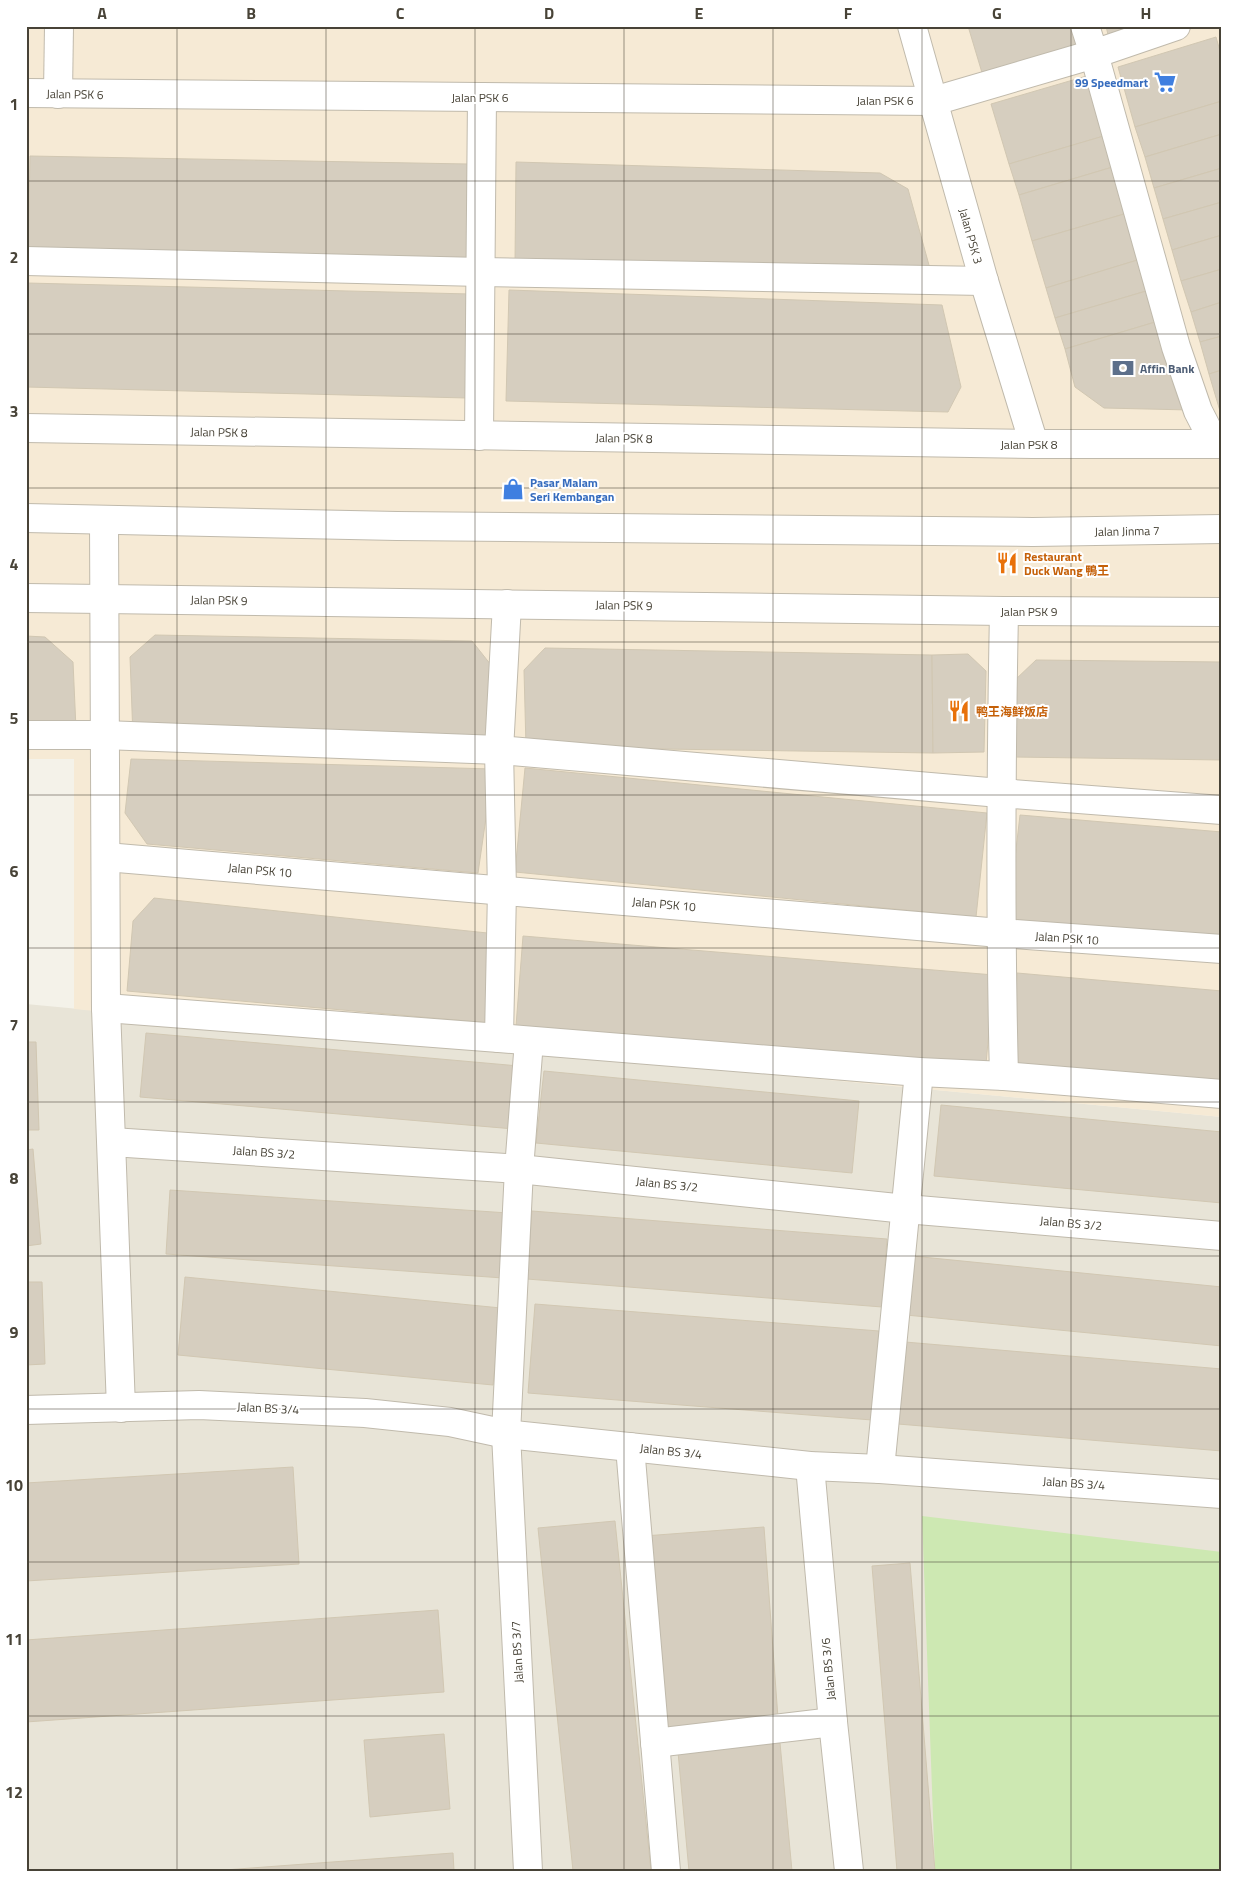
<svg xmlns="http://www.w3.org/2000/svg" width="1248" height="1897" font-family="'Titillium Web','Noto Sans SC',sans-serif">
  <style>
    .residential { fill: #e8e4d7 }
    .commercial { fill: #f6ead5 }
    .green { fill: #cde8b2 }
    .building { fill: #d6cebf; stroke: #d1c7b2 }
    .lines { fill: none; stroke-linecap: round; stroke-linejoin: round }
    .minor-casing { stroke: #c0baac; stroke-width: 30 }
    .minor { stroke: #fff; stroke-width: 28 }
    .grid { fill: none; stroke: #484337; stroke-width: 1; stroke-opacity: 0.55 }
    .labels { text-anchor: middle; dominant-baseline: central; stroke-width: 4; stroke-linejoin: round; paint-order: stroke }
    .shop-label { font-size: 12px; font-weight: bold; fill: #366cbe; stroke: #fff; text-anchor: end }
    .street-label { font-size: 12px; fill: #484337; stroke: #fff }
    .service-label { font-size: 12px; font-weight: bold; fill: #4e5e75; stroke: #fff; text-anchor: start }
    .food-label { font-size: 12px; font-weight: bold; fill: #c56008; stroke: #fff; text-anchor: start }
    .neatline { fill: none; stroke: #484337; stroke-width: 2 }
    .grid-label { font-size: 16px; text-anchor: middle; font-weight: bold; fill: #484337 }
  </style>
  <rect width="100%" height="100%" fill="#f4f2e9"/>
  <polygon class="residential" points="26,1004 1222,1117 1222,1871 26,1871"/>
  <polygon class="commercial" points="26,26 1222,26 1222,1117 74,1009 74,759 26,759"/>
  <polygon class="green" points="922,1516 1222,1552 1222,1871 935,1871"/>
  <g class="building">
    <polygon points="968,26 1075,26 1081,47 983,76"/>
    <polygon points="1106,26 1151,26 1109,39"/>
    <polygon points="1216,37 1222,58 1222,101 1135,127 1118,67"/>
    <polygon points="1090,75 1107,135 1009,164 991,104"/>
    <polygon points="1222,101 1222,134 1145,157 1135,127"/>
    <polygon points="1222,134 1222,168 1154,188 1145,157"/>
    <polygon points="1107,135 1116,166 1019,195 1009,164"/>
    <polygon points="30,156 468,164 467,264 28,256"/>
    <polygon points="516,162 880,173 908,189 932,276 515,263"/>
    <polygon points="1116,166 1131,212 1032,241 1019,195"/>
    <polygon points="1222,168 1222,202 1163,219 1154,188"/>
    <polygon points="1222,202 1222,235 1172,250 1163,219"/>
    <polygon points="1131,212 1144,258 1046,288 1032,241"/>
    <polygon points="1222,235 1222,269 1181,281 1172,250"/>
    <polygon points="1144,258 1153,289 1055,318 1046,288"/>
    <polygon points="1222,269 1222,302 1191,312 1181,281"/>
    <polygon points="27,283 470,294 467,398 26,387"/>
    <polygon points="1153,289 1162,320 1065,349 1055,318"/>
    <polygon points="509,290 942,305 961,387 948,412 506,401"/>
    <polygon points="1222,302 1222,336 1200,342 1191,312"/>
    <polygon points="1162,320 1190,410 1104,408 1075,387 1065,349"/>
    <polygon points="1222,336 1222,370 1209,374 1200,342"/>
    <polygon points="1222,370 1222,411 1220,411 1209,374"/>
    <polygon points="155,635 472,641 491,665 488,742 133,737 130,657"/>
    <polygon points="26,636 45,637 73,662 76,729 26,729"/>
    <polygon points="545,648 932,655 933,753 526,747 524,670"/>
    <polygon points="968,654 986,671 984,752 933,753 932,655"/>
    <polygon points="1036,660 1222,662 1222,760 1012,757 1014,681"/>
    <polygon points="131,759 493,769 478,873 147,844 125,813"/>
    <polygon points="525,768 987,813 976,917 515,872"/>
    <polygon points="1020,815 1222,832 1222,938 1008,919"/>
    <polygon points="154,898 497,934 490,1023 127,991 133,921"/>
    <polygon points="523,936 994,975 986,1064 516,1026"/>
    <polygon points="1017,973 1222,991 1222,1088 1012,1070"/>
    <polygon points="146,1033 519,1066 514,1129 140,1097"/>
    <polygon points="26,1042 36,1042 39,1130 26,1130"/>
    <polygon points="544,1071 859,1101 852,1173 536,1143"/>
    <polygon points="941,1105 1222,1132 1222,1203 934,1176"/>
    <polygon points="33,1149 41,1244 26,1246 26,1150"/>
    <polygon points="170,1190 508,1213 503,1278 166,1254"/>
    <polygon points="532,1211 887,1239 882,1307 527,1279"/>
    <polygon points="912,1256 1222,1287 1222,1346 906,1315"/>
    <polygon points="185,1277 501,1308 493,1385 178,1355"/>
    <polygon points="26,1282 42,1282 45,1364 26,1365"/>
    <polygon points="535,1304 879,1331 872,1420 528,1393"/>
    <polygon points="905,1342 1222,1369 1222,1451 898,1424"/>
    <polygon points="293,1467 299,1564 26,1581 26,1483"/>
    <polygon points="615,1521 651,1871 573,1871 538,1528"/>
    <polygon points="764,1527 778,1718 659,1728 644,1536"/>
    <polygon points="910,1563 935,1871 897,1871 872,1566"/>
    <polygon points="438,1610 444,1692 26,1722 26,1640"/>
    <polygon points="444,1734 450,1809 370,1817 364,1740"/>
    <polygon points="780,1743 792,1871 689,1871 678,1752"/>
    <polygon points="453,1853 454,1871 211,1871"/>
  </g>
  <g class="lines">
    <g class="minor-casing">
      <g id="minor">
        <polyline points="912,26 984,281 1034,444"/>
        <polyline points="1085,26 1094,54 1176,347 1198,411 1215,444"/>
        <polyline points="26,93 934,101 1094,54 1176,26"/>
        <polyline points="58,94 59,26"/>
        <polyline points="26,261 481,272 984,281"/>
        <polyline points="26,428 1034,444 1222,444"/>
        <polyline points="479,436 482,97"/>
        <polyline points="26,518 397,526 1033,532 1222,529"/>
        <polyline points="104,520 106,1008 121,1408"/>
        <polyline points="26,598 1004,611 1222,612"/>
        <polyline points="26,735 104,735 499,750 1000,793 1222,810"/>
        <polyline points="106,857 1000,933 1222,949"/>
        <polyline points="106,1008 499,1038 919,1072 1004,1076 1222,1094"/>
        <polyline points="499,1038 502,890 499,750 507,604"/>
        <path d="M1004,1076c-4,-155 -3,-310 0,-465"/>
        <polyline points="112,1142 519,1169 906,1209 1222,1236"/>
        <polyline points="26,1410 199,1405 365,1413 450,1422 506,1434 810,1466 880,1469 1222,1494"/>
        <polyline points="630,1447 666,1871"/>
        <polyline points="810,1466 833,1722 849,1871"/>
        <polyline points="880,1469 919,1072"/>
        <polyline points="655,1743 833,1722"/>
        <polyline points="528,1871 506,1434 519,1169 529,1041"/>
      </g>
    </g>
    <use href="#minor" class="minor"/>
  </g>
  <path class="grid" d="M177,26v1845M326,26v1845M475,26v1845M624,26v1845M773,26v1845M922,26v1845M1071,26v1845M26,181h1196M26,334h1196M26,488h1196M26,642h1196M26,795h1196M26,948h1196M26,1102h1196M26,1256h1196M26,1409h1196M26,1562h1196M26,1716h1196"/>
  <defs>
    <g id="supermarket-bare" transform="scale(1.725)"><path d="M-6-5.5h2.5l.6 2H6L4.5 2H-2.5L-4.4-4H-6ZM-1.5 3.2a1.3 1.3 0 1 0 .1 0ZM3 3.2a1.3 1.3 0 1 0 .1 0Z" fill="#3f7fe0" stroke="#fff" stroke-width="2.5" paint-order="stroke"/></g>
    <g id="bank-bare" transform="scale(1.725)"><path d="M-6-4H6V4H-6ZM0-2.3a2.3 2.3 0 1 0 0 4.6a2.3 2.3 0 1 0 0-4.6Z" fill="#5c6f8a" stroke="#fff" stroke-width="2.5" paint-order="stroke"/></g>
    <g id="shop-bare" transform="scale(1.725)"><path d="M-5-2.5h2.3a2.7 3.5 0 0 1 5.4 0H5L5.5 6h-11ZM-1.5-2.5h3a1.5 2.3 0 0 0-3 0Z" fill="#3f7fe0" stroke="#fff" stroke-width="2.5" paint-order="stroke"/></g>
    <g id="restaurant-bare" transform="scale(1.725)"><path d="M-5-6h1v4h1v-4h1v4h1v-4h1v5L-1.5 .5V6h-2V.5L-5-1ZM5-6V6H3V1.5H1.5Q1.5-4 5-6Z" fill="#e8710a" stroke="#fff" stroke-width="2.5" paint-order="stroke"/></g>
  </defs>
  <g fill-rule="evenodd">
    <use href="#supermarket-bare" x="1165" y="82"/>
    <use href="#bank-bare" x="1123" y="368"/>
    <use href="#shop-bare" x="513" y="489"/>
    <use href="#restaurant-bare" x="1007" y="563"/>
    <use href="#restaurant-bare" x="959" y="711"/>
  </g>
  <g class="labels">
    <g class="shop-label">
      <text x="1148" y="82">99 Speedmart</text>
      <text x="530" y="482" text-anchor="start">Pasar Malam<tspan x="530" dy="14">Seri Kembangan</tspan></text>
    </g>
    <g class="street-label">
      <text transform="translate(75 94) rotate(1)">Jalan PSK 6</text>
      <text x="480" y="97">Jalan PSK 6</text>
      <text x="885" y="100">Jalan PSK 6</text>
      <text transform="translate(971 236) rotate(74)">Jalan PSK 3</text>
      <text transform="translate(219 432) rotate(1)">Jalan PSK 8</text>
      <text transform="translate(624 438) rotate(1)">Jalan PSK 8</text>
      <text x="1029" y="444">Jalan PSK 8</text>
      <text transform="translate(1127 531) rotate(-1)">Jalan Jinma 7</text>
      <text transform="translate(219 600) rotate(1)">Jalan PSK 9</text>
      <text transform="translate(624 605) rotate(1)">Jalan PSK 9</text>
      <text x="1029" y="611">Jalan PSK 9</text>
      <text transform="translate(260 870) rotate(5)">Jalan PSK 10</text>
      <text transform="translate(664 904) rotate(5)">Jalan PSK 10</text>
      <text transform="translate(1067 938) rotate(4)">Jalan PSK 10</text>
      <text transform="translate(264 1152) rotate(4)">Jalan BS 3/2</text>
      <text transform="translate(667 1184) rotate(6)">Jalan BS 3/2</text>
      <text transform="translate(1071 1223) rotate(5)">Jalan BS 3/2</text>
      <text transform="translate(268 1408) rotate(3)">Jalan BS 3/4</text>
      <text transform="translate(671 1451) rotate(6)">Jalan BS 3/4</text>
      <text transform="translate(1074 1483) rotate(4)">Jalan BS 3/4</text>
      <text transform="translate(517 1652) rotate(-93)">Jalan BS 3/7</text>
      <text transform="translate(828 1669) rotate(-95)">Jalan BS 3/6</text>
    </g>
    <g class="service-label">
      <text x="1140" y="368">Affin Bank</text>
    </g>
    <g class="food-label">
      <text x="1024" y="556">Restaurant<tspan x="1024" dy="14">Duck Wang 鴨王</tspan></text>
      <text x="976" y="711">鸭王海鲜饭店</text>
    </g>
  </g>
  <rect width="1248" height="1897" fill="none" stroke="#ffffff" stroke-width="55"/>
  <rect x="28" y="28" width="1192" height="1842" class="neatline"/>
  <g class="grid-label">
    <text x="102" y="19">A</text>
    <text x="251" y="19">B</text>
    <text x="400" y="19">C</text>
    <text x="549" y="19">D</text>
    <text x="699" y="19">E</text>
    <text x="848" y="19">F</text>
    <text x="997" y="19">G</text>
    <text x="1146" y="19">H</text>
    <text x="14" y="110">1</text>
    <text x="14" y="263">2</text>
    <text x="14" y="417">3</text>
    <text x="14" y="570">4</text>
    <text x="14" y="724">5</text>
    <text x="14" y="877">6</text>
    <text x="14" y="1031">7</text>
    <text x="14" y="1184">8</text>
    <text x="14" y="1338">9</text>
    <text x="14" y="1491">10</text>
    <text x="14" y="1645">11</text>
    <text x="14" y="1798">12</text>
  </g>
</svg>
